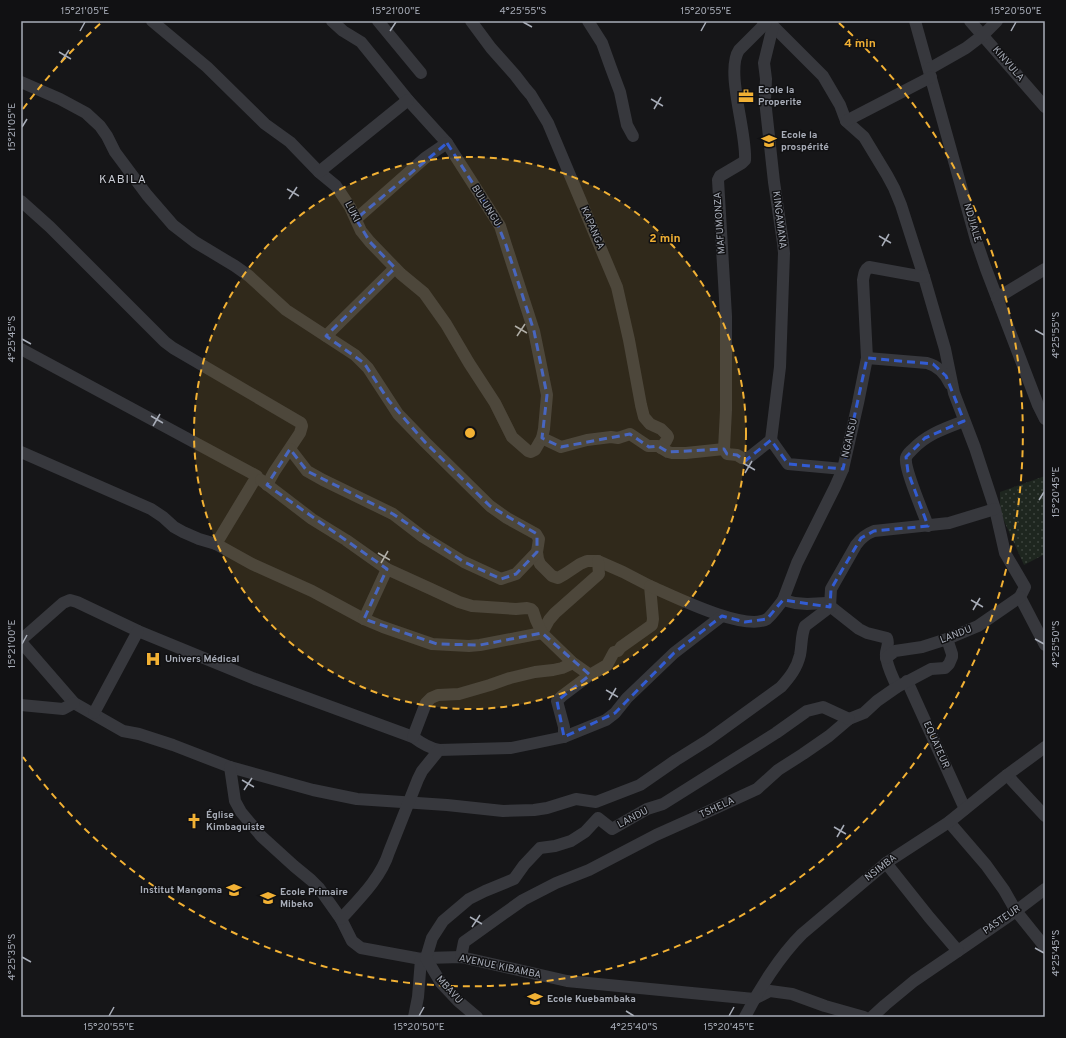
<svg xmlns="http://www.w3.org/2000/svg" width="1066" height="1038" font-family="Overpass,sans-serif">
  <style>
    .green { fill: url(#green-dots) }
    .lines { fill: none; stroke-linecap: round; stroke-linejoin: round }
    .street { stroke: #37383d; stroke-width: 12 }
    .marked { fill: none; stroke: #325cd3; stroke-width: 3; stroke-dasharray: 8 5; stroke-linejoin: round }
    .ticks { fill: none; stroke: #a8adb8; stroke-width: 1.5 }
    .ring { fill: none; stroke: #f2b134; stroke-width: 2; stroke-dasharray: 7 5 }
    .labels { text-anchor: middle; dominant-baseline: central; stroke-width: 3; stroke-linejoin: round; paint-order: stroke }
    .street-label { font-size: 10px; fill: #a8adb8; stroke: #111113 }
    .poi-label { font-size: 10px; font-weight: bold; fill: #a8adb8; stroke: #111113; text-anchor: start }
    .quarter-label { font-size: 12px; letter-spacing: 1px; fill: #c9ccd4; stroke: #111113 }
    .centre { fill: #f2b134; stroke: #111113; stroke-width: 2 }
    .ring-label { font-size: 12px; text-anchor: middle; font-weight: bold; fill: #f2b134; stroke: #111113; stroke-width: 3; stroke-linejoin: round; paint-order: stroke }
    .neatline { fill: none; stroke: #a8adb8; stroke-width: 1.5 }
    .ticks-label { font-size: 10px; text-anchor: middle; fill: #a8adb8 }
  </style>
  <defs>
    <pattern id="green-dots" width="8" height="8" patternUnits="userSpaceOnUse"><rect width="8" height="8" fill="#1e261f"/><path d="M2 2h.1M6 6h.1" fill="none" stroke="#3c433d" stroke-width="1.8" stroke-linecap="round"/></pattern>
  </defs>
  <rect width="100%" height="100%" fill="#161618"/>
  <polygon class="green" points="1045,476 1045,554 1024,565 1000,512 1000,492"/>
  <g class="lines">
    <g class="street">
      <polyline points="152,21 207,67 265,124 290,142 319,172 336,186 350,207 361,231 370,242 401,274 424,293 446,324 469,363 495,403 512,437 528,451 531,452 535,450 542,438 544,429 547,395 534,331 506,245 500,226 447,143 408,100 361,42 343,31 332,21"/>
      <polyline points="378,21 421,73"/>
      <polyline points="471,21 491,48 515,75 525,88 531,95 548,123 617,287 629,340 641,405 644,417 650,424 661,429 667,435 668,437 666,441 661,448"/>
      <polyline points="588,21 602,43 611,68 620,92 627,125 633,136"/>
      <polyline points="763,21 773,26 823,76 840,105 846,121 864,137 887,175 894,188 901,205 924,277 945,349 954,393 975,448 995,509 1005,553 1025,587 1020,597 1045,645"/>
      <polyline points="915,21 976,240 986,269 1038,405 1045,419"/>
      <polyline points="970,21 1045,107"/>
      <polyline points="929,69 966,48 983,35 997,21"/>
      <polyline points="21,82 60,99 86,113 100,126 107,136 115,152 147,195 173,225 195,242 235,266 249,276 286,310 355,355 368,368 398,414 425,442 490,506 507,518 536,534 539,539 537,552 538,559 540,564 552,576 558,578 565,574 580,564 587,561 598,561 623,572 650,586 653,619 652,625 621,647 618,651 614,652 607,665 590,675 562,696 557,701 564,727 564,737"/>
      <polyline points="846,121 931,77"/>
      <polyline points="319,172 408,100"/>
      <polyline points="21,201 50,227 165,342 173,348 301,423 302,426 300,433 274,472 267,485"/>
      <polyline points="356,219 425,158 447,143"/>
      <polyline points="997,298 1045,269"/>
      <polyline points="326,336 395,268"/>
      <polyline points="21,349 257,476 216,544"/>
      <path d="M867,358l60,5c11,3 18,10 23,21"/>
      <polyline points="542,438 561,447 587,440 611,437 618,438 630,434 648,446 658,446 668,452 672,453 686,453 724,449 727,454 737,455 742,458 747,459 771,440 788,464 843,469"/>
      <polyline points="771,440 780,367 784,253 783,243 774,182 765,100 766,79 764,63 773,26"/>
      <polyline points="290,449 297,458 307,471 323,480 393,514 423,537 464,562 501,579 516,574 537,552"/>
      <path d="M724,449l2,-39v-94l-8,-136 2,-4 22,-13 3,-3c2,-28 -20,-89 -6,-110l27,-27"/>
      <polyline points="21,452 151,509 163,517 174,527 183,532 199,539 216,544 252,564 312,591 364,619 383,627 432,644 469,646 480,645 542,633 549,620 555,613 599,574 598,561"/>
      <polyline points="261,480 312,519 346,540 387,569"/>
      <path d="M928,526c-4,-12 -24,-57 -22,-68 1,-4 4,-6 7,-9 14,-15 33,-21 51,-28"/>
      <path d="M650,586c23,10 95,46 117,33 4,-3 13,-15 16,-19l12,3 12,1 19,-1 33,26 8,4 20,5c3,8 -2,11 -1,18 1,11 7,21 11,31"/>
      <path d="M783,600l14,-37 38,-76 8,-18 15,-66 9,-45 -4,-78c1,-5 1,-10 6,-13l55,10"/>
      <polyline points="364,619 387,569 431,589 459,602 472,606 516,609 527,608 531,609 533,611 536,620 542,633 573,663 590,675"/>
      <path d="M21,640l42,-37 7,-3 7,2 61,29 117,48 158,58c8,6 16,11 26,13l72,-2 53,-11 42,-17 9,-7 12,-15 47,-45 48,-37"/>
      <path d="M21,642l53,61 49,28 16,3 34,11 57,22 83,23 44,9 90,6 56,6 31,-1 13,-2 29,-9 20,3 44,-17 36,-25 32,-20 73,-53c9,-10 16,-19 19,-32 2,-10 1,-20 5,-29l25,-19 1,-18 25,-44c5,-7 10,-11 18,-14l75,-8 46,-14"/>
      <polyline points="886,658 895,651 922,647 947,639 978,626 1020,597"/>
      <polyline points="907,681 965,809"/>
      <polyline points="21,705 63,709 74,703"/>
      <polyline points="94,713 138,631"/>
      <polyline points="413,737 426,703 431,698 438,695 459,694 490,685 510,678 535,672 553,670 562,668 573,663"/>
      <polyline points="230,767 235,801 241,812 261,836 294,866 311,880 319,888 341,919 352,941 361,948 421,959 426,958 461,957 567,981 754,999 770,991 792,994 825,1006 864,1017"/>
      <polyline points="1007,775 1045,816"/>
      <polyline points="949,822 986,865 1004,890 1016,911 1045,947"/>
      <path d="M341,919c18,-20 40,-41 48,-67l29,-73 4,-8 17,-21"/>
      <polyline points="958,951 1016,911 1045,889"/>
      <polyline points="461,957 464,942 523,900 556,883 589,870 656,835 694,818 757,789 778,770 803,754 829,736 849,719 864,713 877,701 897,687 931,669 945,668 949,664 952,657 952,654 947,639"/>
      <polyline points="414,1017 418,997 421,959"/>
      <polyline points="477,1017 458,1001 441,983 426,958 432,938 443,921 469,899 485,891 514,879 524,865 540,848 555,846 571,841 585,832 598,818 612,829 647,809 663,804 776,733 807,711 823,707 849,719"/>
      <path d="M745,1017c14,-28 35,-61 57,-83l84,-71 63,-41 58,-47 38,-28"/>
      <polyline points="872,1017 885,1005 914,981 958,951 929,917 886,863"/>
    </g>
  </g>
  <path class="marked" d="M447,143l48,75 11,27 28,86 13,64 -5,43 19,9 69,-13 19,13 9,-1 10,6 56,-3 3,5 10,1 8,6 26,-21 17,24 55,5 24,-111 66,6 13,12 18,45 -39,17 -19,19 2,15 20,54 -54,5 -13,7 -30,51 -1,18 -47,-7 -16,19 -22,3 -23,-6 -48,37 -59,60 -51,24 -7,-36 33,-26 -48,-42 -62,12 -43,-1 -73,-25 23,-50 -120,-84 23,-36 17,22 86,43 71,48 37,17 15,-5 21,-22v-18l-47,-28 -65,-64 -36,-41 -25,-38 -38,-27 69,-68 -25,-26 -14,-23z"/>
  <path class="ticks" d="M523,22l9,5M80,31l5,-9M390,31l6,-9M701,31l5,-9M1011,31l5,-9M59,52l12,7M61,62l8,-12M651,99l12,7M654,109l7,-12M22,127l5,-8M287,189l12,7M289,199l8,-12M879,236l12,7M882,246l7,-12M515,326l12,7M1035,330l9,5M517,336l8,-12M22,339l9,5M151,416l12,7M153,426l7,-12M743,463l12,7M745,473l7,-12M1039,500l5,-8M378,553l12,7M381,563l7,-12M971,600l12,7M973,610l7,-12M1035,639l9,5M22,644l5,-9M606,690l12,7M609,700l7,-12M242,780l12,7M244,790l8,-12M834,827l12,7M837,837l7,-12M470,917l12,7M472,927l8,-12M1035,948l9,5M22,957l9,5M626,1011l8,5M109,1016l5,-9M419,1016l5,-9M729,1016l5,-9"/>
  <circle cx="470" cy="433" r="276" fill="#f2b134" fill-opacity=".12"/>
  <g class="ring">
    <circle cx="470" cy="433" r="276"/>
    <path d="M23 109A552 552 0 0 1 101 23M839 23A552 552 0 1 1 23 757"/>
  </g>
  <defs>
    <g id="office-bare" transform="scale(1.2)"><path d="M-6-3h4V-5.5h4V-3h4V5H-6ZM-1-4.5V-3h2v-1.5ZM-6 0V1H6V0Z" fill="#f2b134" stroke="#111113" stroke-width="2.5" paint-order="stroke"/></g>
    <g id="school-bare" transform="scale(1.2)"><path d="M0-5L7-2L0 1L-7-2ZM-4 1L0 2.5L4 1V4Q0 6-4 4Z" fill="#f2b134" stroke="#111113" stroke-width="2.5" paint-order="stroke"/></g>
    <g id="hospital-bare" transform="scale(1.2)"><path d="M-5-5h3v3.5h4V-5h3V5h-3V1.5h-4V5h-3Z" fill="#f2b134" stroke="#111113" stroke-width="2.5" paint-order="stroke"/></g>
    <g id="church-bare" transform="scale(1.2)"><path d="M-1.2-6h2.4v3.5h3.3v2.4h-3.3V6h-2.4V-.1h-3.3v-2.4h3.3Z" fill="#f2b134" stroke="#111113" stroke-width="2.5" paint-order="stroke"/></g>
  </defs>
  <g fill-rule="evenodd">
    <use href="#office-bare" x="746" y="96"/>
    <use href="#school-bare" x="769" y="141"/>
    <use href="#hospital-bare" x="153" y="659"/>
    <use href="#church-bare" x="194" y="821"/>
    <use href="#school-bare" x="234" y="890"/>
    <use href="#school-bare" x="268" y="898"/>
    <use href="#school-bare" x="535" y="999"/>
  </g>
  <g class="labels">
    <g class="street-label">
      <text transform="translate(1008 64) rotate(49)">KINVULA</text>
      <text transform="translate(486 206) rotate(58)">BULUNGU</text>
      <text transform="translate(352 212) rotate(62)">LUKI</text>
      <text transform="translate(779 220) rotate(83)">KINGAMANA</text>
      <text transform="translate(720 223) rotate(-94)">MAFUMONZA</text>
      <text transform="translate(972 223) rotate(74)">NDJIALE</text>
      <text transform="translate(592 228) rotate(67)">KAPANGA</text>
      <text transform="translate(850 438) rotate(-77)">NGANSU</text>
      <text transform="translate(956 635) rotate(-21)">LANDU</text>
      <text transform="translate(936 745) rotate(66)">EQUATEUR</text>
      <text transform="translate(717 808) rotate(-25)">TSHELA</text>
      <text transform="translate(633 818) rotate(-28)">LANDU</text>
      <text transform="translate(881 868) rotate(-38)">NSIMBA</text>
      <text transform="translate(1002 920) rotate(-35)">PASTEUR</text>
      <text transform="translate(500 967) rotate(12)">AVENUE KIBAMBA</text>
      <text transform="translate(449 990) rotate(48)">MBAVU</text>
    </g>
    <g class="poi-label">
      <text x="758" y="90">Ecole la<tspan x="758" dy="12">Properite</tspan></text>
      <text x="781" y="135">Ecole la<tspan x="781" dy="12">prospérité</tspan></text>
      <text x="165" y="659">Univers Médical</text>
      <text x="206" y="815">Église<tspan x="206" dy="12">Kimbaguiste</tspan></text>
      <text x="222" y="890" text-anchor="end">Institut Mangoma</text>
      <text x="280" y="892">Ecole Primaire<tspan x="280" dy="12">Mibeko</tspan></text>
      <text x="547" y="999">Ecole Kuebambaka</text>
    </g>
    <g class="quarter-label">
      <text x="123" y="180">KABILA</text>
    </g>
  </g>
  <circle cx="470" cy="433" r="6" class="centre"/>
  <g class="ring-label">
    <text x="860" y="47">4 min</text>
    <text x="665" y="242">2 min</text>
  </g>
  <rect width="1066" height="1038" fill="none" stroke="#111113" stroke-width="44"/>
  <rect x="22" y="22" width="1022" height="994" class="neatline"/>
  <g class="ticks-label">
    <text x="85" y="14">15°21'05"E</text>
    <text x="396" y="14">15°21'00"E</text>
    <text x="523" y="14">4°25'55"S</text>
    <text x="706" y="14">15°20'55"E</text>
    <text x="1016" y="14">15°20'50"E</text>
    <text transform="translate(11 127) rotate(-90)" y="4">15°21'05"E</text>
    <text transform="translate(1055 335) rotate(-90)" y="4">4°25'55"S</text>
    <text transform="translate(11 339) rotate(-90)" y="4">4°25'45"S</text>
    <text transform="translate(1055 492) rotate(-90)" y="4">15°20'45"E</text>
    <text transform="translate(11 644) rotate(-90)" y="4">15°21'00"E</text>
    <text transform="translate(1055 644) rotate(-90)" y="4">4°25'50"S</text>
    <text transform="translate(1055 953) rotate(-90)" y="4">4°25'45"S</text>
    <text transform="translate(11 957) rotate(-90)" y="4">4°25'35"S</text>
    <text x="109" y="1030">15°20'55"E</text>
    <text x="419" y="1030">15°20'50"E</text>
    <text x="634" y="1030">4°25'40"S</text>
    <text x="729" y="1030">15°20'45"E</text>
  </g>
</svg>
